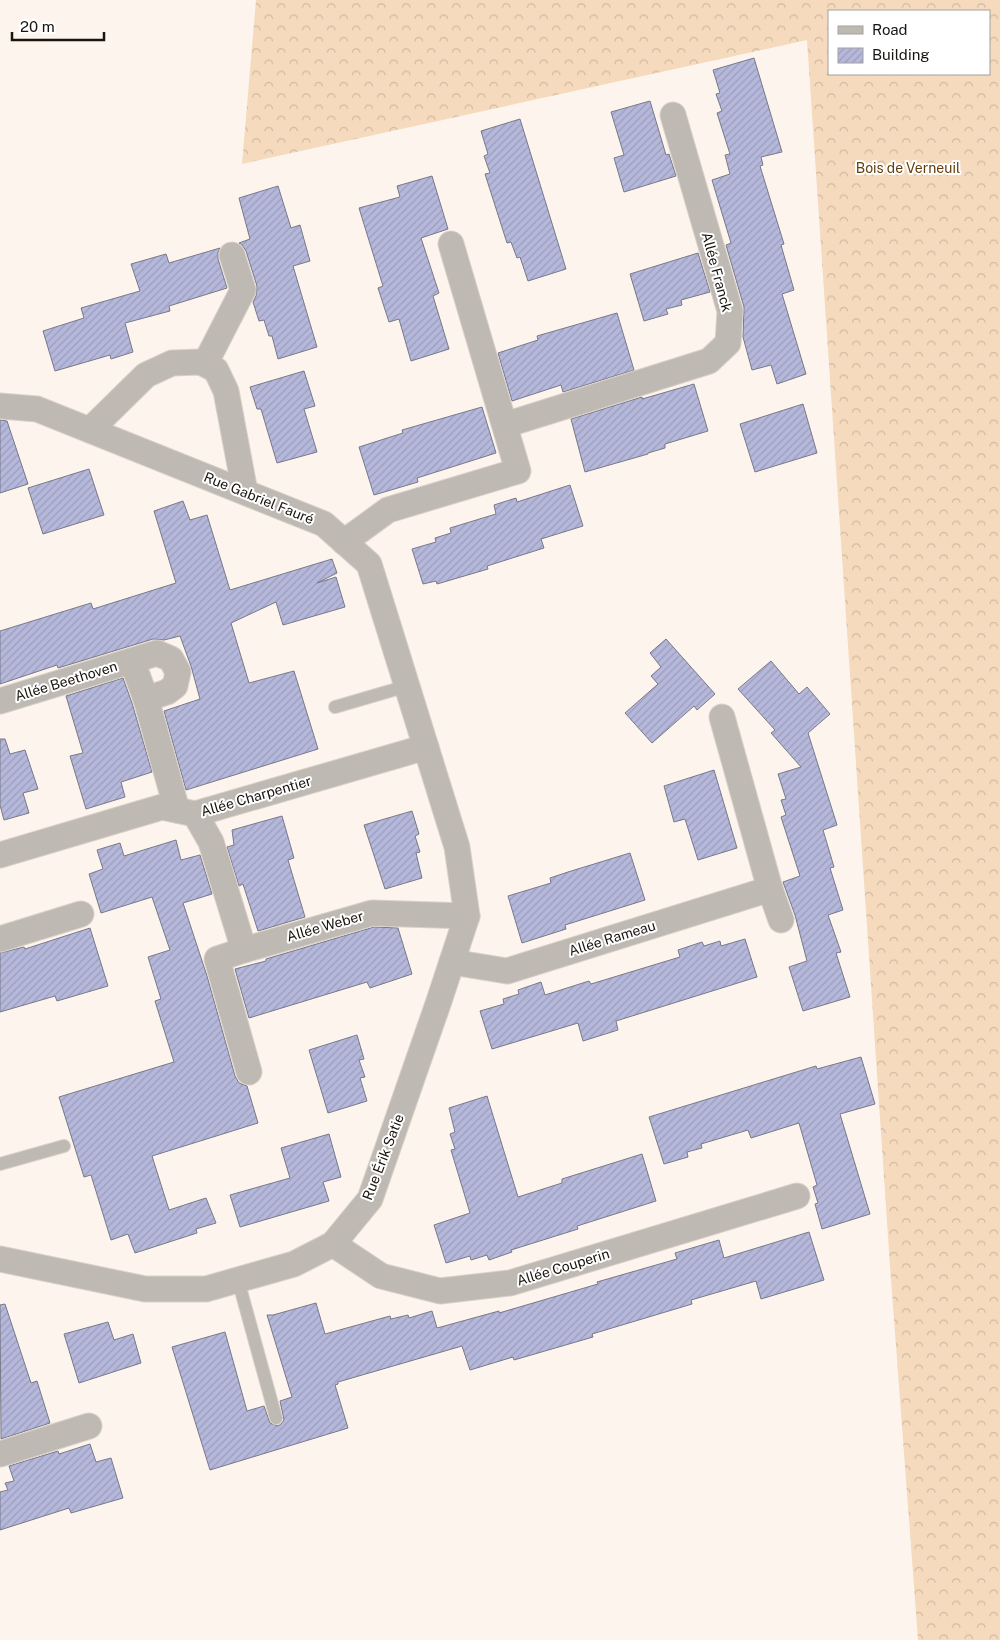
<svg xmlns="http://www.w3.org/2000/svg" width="1000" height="1640" font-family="'Public Sans',sans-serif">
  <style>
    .forest { fill: url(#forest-crowns); fill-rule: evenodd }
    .building { fill: url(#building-hatch); stroke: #777989 }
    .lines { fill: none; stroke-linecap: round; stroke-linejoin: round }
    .lane-casing { stroke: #d9d1c9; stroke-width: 14 }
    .street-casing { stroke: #d9d1c9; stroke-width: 27 }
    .lane { stroke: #bfb9b3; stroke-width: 12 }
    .street { stroke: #bfb9b3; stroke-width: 25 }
    .labels { text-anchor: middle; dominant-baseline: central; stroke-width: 4; stroke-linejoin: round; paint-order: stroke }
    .park-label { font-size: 14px; fill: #623e0c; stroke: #fff }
    .street-label { font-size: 14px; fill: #19140f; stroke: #fff }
  </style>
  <defs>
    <pattern id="forest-crowns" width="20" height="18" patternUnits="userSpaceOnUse" patternTransform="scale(1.25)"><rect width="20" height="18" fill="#f5dabd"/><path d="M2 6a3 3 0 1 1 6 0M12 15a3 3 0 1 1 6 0" fill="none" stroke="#d1baa1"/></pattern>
    <pattern id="building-hatch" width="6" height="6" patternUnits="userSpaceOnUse" patternTransform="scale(1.25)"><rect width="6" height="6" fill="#b5b8db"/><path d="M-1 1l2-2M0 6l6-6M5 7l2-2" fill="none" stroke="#9b9dbb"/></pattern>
  </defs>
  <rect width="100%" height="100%" fill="#fdf5ed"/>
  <path class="forest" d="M256,0h744v1640h-82l-28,-374 -83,-1226 -565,124zM829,11h160v63h-160z"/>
  <g class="building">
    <polygon points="754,58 782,152 761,157 763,165 760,166 784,244 781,245 794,290 782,294 806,374 777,384 771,365 752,370 743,337 744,307 726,245 731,243 712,180 730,174 725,155 730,154 717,113 722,111 716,94 720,93 713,70"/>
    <polygon points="650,101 666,155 669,154 676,176 624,192 614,158 624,155 611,112"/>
    <polygon points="520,119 566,269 528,281 520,257 517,258 511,242 507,243 485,174 490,173 484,156 488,154 481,131"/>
    <polygon points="432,176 448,229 421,238 439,293 433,296 449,349 411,361 399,319 389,322 378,288 383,286 359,208 400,197 397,186"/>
    <polygon points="278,186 291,228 300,225 310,261 293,266 317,347 278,359 272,336 269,336 264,320 259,321 253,302 256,296 257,286 246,251 242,245 239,243 250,239 239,198"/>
    <polygon points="220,248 218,252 218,259 227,288 169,306 170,311 125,323 133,352 111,359 110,355 55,371 43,331 84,318 81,308 140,291 131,264 166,254 169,263"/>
    <polygon points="698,253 710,292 681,300 682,305 666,309 668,314 644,321 630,274"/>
    <polygon points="617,313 634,370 563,392 561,385 512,401 498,353 538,340 537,336"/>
    <polygon points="304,371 315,406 304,409 317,452 277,463 261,409 257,409 250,387"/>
    <polygon points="694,384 708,431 665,444 665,448 648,453 648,454 585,472 571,419 642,397 642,399"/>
    <polygon points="803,404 817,453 755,472 740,424"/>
    <polygon points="482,407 496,453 417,478 418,482 374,495 359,447 403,433 402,430"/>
    <polygon points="0,420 7,421 28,484 0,493"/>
    <polygon points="89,469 104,515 43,534 28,488"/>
    <polygon points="570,485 583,526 541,539 544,548 487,566 488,569 437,584 436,581 423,584 412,549 436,542 435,538 451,533 450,528 496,514 494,505 516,498 517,502"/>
    <polygon points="183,501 190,520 207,515 230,590 332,559 337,573 317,583 336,577 345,607 283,625 276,602 231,623 249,683 294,671 318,749 186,790 164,711 200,699 191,666 180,636 164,640 153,639 58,668 57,665 0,684 0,631 91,603 93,609 176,583 154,511"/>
    <polygon points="666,639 715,694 697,710 694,706 652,743 625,713 658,684 651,676 661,667 650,653"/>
    <polygon points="771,661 799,694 807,687 830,714 808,733 837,825 823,830 834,867 830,868 843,910 828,915 841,952 836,953 850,997 803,1011 789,967 807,961 795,915 783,882 800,876 781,817 786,815 781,800 786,799 778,774 801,767 771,733 775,730 738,689"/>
    <polygon points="123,678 132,703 152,772 121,782 125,797 86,809 70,756 83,753 66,696"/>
    <polygon points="0,739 5,739 10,754 25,750 38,789 23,793 29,813 4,820 0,805"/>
    <polygon points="714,770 737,848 698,860 685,819 674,822 664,786"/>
    <polygon points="412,811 419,834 415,836 420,852 416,853 422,878 385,889 364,825"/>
    <polygon points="282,816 294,858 288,860 305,917 258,931 243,884 239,886 227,847 234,845 232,830"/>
    <polygon points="176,840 181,860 200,855 212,894 183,903 207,976 235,1076 239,1083 247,1086 258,1123 152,1156 169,1210 206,1198 216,1223 196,1229 197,1233 135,1253 128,1234 111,1240 91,1175 84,1177 59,1097 174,1062 155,1001 161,999 148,957 170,950 152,897 101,913 89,874 103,869 97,850 120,843 124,856"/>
    <polygon points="630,853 645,900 565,925 566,929 522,943 508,896 551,883 550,878 568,872"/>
    <polygon points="374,927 398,928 412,974 370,988 367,982 249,1018 235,969 266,961 266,959"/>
    <polygon points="90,928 108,986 57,1001 55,996 0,1012 0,953 24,947 25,949"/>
    <polygon points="745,939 757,977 616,1021 618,1030 583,1041 578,1023 492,1049 480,1011 504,1004 503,999 519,994 518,990 541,982 545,995 589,981 591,984 680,957 678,950 702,942 704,946 720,941 721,946"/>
    <polygon points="357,1035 364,1059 359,1060 365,1077 360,1078 367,1101 328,1113 309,1050"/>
    <polygon points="861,1057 875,1104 840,1114 870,1214 822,1229 815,1204 818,1203 813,1187 817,1185 799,1123 751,1138 748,1130 701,1144 702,1148 687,1152 688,1157 664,1164 649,1117 816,1066 817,1069"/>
    <polygon points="487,1096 518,1197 562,1183 562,1179 642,1154 656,1201 577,1226 578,1229 511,1250 512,1252 489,1260 487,1255 471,1260 470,1256 446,1263 434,1225 470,1213 451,1150 455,1149 450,1134 455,1132 449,1108"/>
    <polygon points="329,1134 341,1177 323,1182 329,1201 240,1227 230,1195 290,1178 281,1148"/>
    <polygon points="809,1232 824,1280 761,1299 756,1281 691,1300 692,1304 592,1334 593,1337 514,1360 513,1357 470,1370 462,1346 338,1382 338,1384 335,1385 348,1428 210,1470 172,1347 225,1332 247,1411 264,1406 270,1423 278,1426 281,1424 284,1420 280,1401 292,1397 267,1315 273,1315 316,1303 325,1334 390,1316 391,1319 408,1315 409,1318 432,1311 437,1328 499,1311 499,1313 598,1284 597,1282 677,1259 675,1253 719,1240 724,1258"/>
    <polygon points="5,1304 31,1383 37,1381 50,1423 1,1439 0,1305"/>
    <polygon points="108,1322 114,1340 133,1334 141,1363 79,1383 64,1334"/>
    <polygon points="90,1444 96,1462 111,1458 123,1498 71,1513 69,1508 0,1530 0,1492 8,1490 5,1483 14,1481 9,1466 58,1451 59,1454"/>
  </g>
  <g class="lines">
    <g class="lane-casing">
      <g id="lane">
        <polyline points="335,707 407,686"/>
        <polyline points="0,1164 64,1146"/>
        <polyline points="238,1280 276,1418"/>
      </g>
    </g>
    <g class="street-casing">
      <g id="street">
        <polyline points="205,364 243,290 232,255"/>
        <polyline points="0,406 37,409 324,524 369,564 457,847 467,916 439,1001 370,1199 333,1244 294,1264 206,1289 145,1289 0,1259"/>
        <polyline points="505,425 709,361 728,343 730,311 673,115"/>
        <polyline points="90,430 146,375 172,363 201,362 216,370 226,391 245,492"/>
        <polyline points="344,542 388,510 518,471 451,244"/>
        <polyline points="132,661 146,699 177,810"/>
        <polyline points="0,701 157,653 171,659 178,672 175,686 167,692 146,699"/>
        <polyline points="722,717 770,889 781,920"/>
        <polyline points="195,814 211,842 244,950"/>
        <polyline points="0,855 162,807 195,814 426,747"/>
        <polyline points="0,939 81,914"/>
        <polyline points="452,962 507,971 770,889"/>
        <polyline points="249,1072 217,959 244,950 372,913 467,916"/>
        <polyline points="333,1244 381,1276 440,1291 510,1283 797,1196"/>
        <polyline points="0,1454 89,1426"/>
      </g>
    </g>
    <use href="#lane" class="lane"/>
    <use href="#street" class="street"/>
  </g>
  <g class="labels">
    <g class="park-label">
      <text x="908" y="168">Bois de Verneuil</text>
    </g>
    <g class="street-label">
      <text transform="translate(717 272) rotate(75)">Allée Franck</text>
      <text transform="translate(259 498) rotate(22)">Rue Gabriel Fauré</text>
      <text transform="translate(66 681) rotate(-17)">Allée Beethoven</text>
      <text transform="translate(256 796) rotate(-16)">Allée Charpentier</text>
      <text transform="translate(325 926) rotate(-16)">Allée Weber</text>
      <text transform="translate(612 938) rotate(-17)">Allée Rameau</text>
      <text transform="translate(383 1157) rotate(-69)">Rue Érik Satie</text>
      <text transform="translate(563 1267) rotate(-17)">Allée Couperin</text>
    </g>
  </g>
  <rect x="828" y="10" width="162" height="65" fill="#ffffff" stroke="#a3a19f"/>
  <rect x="838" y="26" width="25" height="8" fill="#bfb9b3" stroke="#a3a19f"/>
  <text x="872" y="35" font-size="15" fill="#19140f">Road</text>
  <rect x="838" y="48" width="25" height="15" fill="url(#building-hatch)" stroke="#a3a19f"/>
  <text x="872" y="60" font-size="15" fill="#19140f">Building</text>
  <path d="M12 32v8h92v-8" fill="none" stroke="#19140f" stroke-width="2.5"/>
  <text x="20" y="32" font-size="15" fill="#19140f" stroke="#ffffff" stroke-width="4" paint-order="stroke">20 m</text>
</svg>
